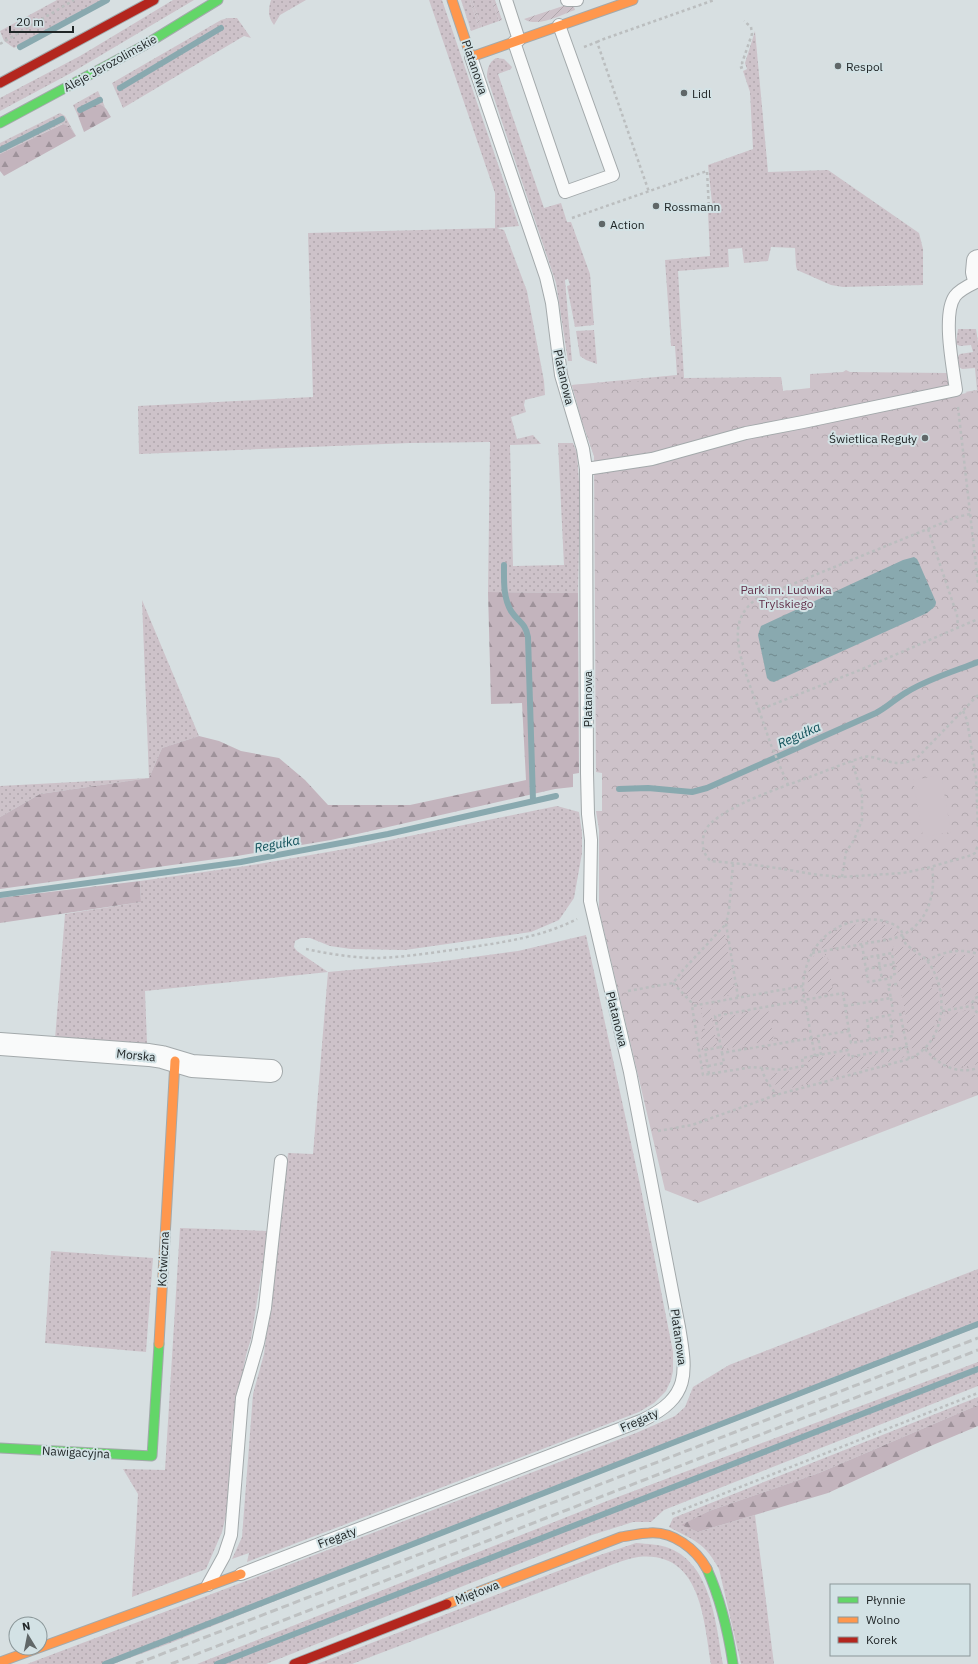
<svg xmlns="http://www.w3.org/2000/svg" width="978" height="1664" font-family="'IBM Plex Sans',sans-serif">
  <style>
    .grass { fill: url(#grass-dots) }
    .forest { fill: url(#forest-firs) }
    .park { fill: url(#park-crowns) }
    .garden { fill: url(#garden-furrows) }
    .pitch { fill: #cdc2c9 }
    .water { fill: url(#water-ripples) }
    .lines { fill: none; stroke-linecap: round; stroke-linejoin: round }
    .stream { stroke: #89a9af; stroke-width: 6 }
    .lane-casing { stroke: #a3a9ab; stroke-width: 14 }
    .street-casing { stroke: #a3a9ab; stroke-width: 24 }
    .fast-casing { stroke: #a3a9ab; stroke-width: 11 }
    .slow-casing { stroke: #a3a9ab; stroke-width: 11 }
    .jam-casing { stroke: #a3a9ab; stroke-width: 11 }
    .path { stroke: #bbbebf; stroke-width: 2.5; stroke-dasharray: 3 3; stroke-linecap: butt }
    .lane { stroke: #f9fafa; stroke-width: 12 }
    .street { stroke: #f9fafa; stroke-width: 22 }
    .fast { stroke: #63d668; stroke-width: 9 }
    .slow { stroke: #ff974d; stroke-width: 9 }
    .jam { stroke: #b3261e; stroke-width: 9 }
    .rail { stroke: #bec1c2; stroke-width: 3; stroke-dasharray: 8 4; stroke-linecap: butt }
    .poi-dot { fill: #606768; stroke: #d3e2e5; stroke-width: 1.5 }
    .labels { text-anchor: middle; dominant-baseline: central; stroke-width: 4; stroke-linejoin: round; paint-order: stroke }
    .street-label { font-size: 12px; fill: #202627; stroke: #d3e2e5 }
    .poi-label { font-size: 12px; fill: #202627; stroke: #d3e2e5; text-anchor: start }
    .park-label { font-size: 12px; fill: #63314b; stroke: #d3e2e5 }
    .water-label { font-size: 13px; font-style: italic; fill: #0e4f58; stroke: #d3e2e5 }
  </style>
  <defs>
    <pattern id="grass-dots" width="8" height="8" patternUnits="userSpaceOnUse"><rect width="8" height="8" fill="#cdc2c9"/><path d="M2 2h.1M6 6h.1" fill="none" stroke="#b0a7ad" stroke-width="1.8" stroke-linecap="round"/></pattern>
    <pattern id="forest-firs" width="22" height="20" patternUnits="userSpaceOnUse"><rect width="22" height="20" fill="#c3b4bd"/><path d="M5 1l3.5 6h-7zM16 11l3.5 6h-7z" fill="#9e929a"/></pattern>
    <pattern id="park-crowns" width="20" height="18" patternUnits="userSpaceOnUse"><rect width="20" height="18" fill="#cdc2c9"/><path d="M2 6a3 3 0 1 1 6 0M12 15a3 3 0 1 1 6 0" fill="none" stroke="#b0a7ad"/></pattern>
    <pattern id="garden-furrows" width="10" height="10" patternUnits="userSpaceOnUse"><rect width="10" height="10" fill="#cdc2c9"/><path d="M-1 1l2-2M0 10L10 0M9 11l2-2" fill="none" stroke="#b0a7ad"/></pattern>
    <pattern id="water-ripples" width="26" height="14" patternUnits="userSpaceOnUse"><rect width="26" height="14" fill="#89a9af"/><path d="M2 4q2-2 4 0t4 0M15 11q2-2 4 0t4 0" fill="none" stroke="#70898e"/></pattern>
  </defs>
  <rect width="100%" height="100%" fill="#d7dfe1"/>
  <g class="grass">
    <polygon points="57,0 102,0 14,48 4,41 0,31"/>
    <polygon points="173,0 194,0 71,73 0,111 0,98 80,56"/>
    <path d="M271,0h35l-26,15 -6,10c-6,-8 -6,-15 -3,-25z"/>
    <polygon points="429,0 442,0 519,226 497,228 504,230 527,291 544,381 545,395 525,400 524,405 526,412 511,417 517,439 533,435 541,444 510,445 513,566 564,565 558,443 573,443 577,453 580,496 578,593 488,592 490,442 410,443 139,454 138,406 313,397 308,233 495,228 495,193"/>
    <polygon points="461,0 470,0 479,28 471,31"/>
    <polygon points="472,0 492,0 499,21 482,27"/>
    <polygon points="228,18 237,18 251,38 244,36 123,108 112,83 221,20"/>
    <polygon points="755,31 768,172 828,170 919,233 923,249 923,285 843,287 831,285 797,270 796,266 795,248 771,247 768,261 744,263 742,248 728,249 729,267 678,271 684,378 781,377 783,391 790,390 594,456 582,421 572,385 677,375 675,346 671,346 665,260 710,256 708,212 713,212 708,165 753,149 750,92 743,71 747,69 745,63"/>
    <path d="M496,58l8,1 8,8 -1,2 -13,5 46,134 17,-5 6,19h4l19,52 4,51 -19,2 -8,-41 3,-1 -2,-6 -3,1 7,81h-4l-12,-78 -69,-206c0,-8 2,-15 9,-19z"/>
    <path d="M98,91l7,16c-8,-5 -19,-1 -26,4l-1,5 -5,-11z"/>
    <polygon points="60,113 65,116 76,136 69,126 62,124 0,154 0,143"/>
    <polygon points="958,329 976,329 978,342 978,398 965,392 977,390 975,368 962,369 959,367 957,357 960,354 973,352 971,345 960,346 956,344"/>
    <polygon points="594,330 597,364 586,360 580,356 576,331"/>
    <polygon points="142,600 199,736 162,748 149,778 40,794 0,817 0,786 149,778"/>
    <polygon points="557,806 579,812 582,833 582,853 574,898 559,920 531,932 405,950 351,949 330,946 310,938 301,938 295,941 294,947 297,951 328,972 437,962 518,951 586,935 641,1189 673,1352 673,1371 671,1380 666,1391 654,1403 639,1412 247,1562 249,1553 232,1559 242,1537 253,1394 264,1354 288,1153 313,1154 328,972 145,991 147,1044 55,1039 65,914 141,902 140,881 246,866 351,848"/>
    <polygon points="180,1228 268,1231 251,1339 246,1355 232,1427 229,1503 222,1532 206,1569 132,1597 138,1494 123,1469 165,1470"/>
    <polygon points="51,1251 153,1258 146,1352 45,1343"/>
    <polygon points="978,1269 978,1327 352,1570 168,1644 113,1664 27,1664 636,1433 675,1416 685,1407 693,1387 729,1365"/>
    <polygon points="978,1362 978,1386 664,1510 651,1522 633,1522 592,1535 266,1664 197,1664 607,1501"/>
    <path d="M978,1397v8l-159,68 -110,38 -27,14 16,7 57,-17 19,149h-33l-22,-95c-15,-27 -24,-28 -50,-42l4,-9z"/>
    <path d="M636,1543c11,1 23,1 33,5 43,17 47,77 54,116h-12c-7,-44 -10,-114 -73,-107 -11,2 -22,6 -32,10l-254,97h-35l280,-108z"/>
  </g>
  <g class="forest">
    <path d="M95,104c10,0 11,5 16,13l-27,15 -6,-16v-5l8,-5z"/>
    <polygon points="63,124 69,126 76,136 4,176 0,171 0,154"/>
    <polygon points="488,592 578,593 579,773 573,774 573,787 555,789 331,840 237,856 0,889 0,817 40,794 149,778 162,748 199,736 219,741 241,751 279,758 305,780 328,805 410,805 526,780 522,703 491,704"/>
    <polygon points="140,881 141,902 0,923 0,898"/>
    <polygon points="978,1405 978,1426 921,1450 828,1493 698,1532 681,1525 709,1511 819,1473"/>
  </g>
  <path class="park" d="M846,370l4,2 97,1 3,23c10,-1 18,-4 28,-5v704l-280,108 -33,-13 -66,-281v-79l-3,-19h6v-38l-6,-1 -2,-316 -12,-35 -10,-36 112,-6 97,-2 2,14 27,-3v-14l33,-2z"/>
  <g class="garden">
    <polygon points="470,0 472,0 482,27 479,28"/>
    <polygon points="492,0 495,0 502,20 499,21"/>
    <path d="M563,6l11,1 1,3c-15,5 -37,18 -51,9z"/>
    <path d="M873,922l10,2 15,6 -1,5 -74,14 -2,-1c3,-19 37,-25 52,-26z"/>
    <polygon points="724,930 735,994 694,1002 681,988 680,979"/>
    <path d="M898,946c17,0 31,21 37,35l-5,2 3,9 5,-1c3,24 -5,48 -25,64l-20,-108z"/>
    <path d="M825,954h2l6,37 -24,4c-2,-13 -2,-27 5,-39l7,-1 1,2h3z"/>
    <polygon points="952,954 967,955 978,957 978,993 971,997 968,1004 949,1008 945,1005 942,985 934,964 937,958"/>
    <polygon points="710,1007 717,1046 703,1048 700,1032 705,1031 701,1008"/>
    <polygon points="768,1009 774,1040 724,1049 718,1018"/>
    <path d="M969,1010l3,4 6,3v47c-15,5 -44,3 -48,-17l7,-12 8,-20z"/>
    <polygon points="904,1049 904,1056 902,1058 787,1089 780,1089 766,1075 809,1068 808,1060 845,1053 846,1060"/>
  </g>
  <polygon class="pitch" points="941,775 951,832 923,837 913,780"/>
  <path class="water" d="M914,557l3,2 2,4 17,39c0,6 -5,7 -9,11l-153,69 -4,-1 -3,-3 -9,-43 3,-9 142,-66z"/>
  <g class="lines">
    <g class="stream">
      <polyline points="20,47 107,0"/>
      <polyline points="120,88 221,28"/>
      <polyline points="80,110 100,100"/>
      <polyline points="0,150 62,119"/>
      <path d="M504,565c0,16 -1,32 7,46 8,12 14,11 17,26l5,164"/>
      <path d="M619,789l29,-1 44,4 15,-4 169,-75c12,-6 20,-15 31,-21 21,-13 48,-21 71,-30"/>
      <polyline points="0,895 241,862 388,834 556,796"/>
      <polyline points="105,1664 978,1324"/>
      <polyline points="217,1664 978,1369"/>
    </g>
    <g class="lane-casing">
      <g id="lane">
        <polyline points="506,0 519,40"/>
        <polyline points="567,0 577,0"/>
        <polyline points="514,42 565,192 613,175 559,25"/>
        <path d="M586,469l66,-10 94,-26 57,-11 153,-32c-3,-22 -14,-76 -1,-94 5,-7 15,-11 23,-15"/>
        <path d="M241,1574l402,-154c47,-23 44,-46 36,-93l-49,-255 -40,-171 1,-61 -3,-26 -1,-41 -1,-304 -3,-20 -22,-74 -9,-72 -6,-26 -75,-220"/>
        <polyline points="208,1585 224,1556 231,1535 242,1398 258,1343 265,1308 281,1161"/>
      </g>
    </g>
    <g class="street-casing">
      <g id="street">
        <polyline points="978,261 977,272 978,276"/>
        <polyline points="0,1044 149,1055 162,1057 192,1066 271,1071"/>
      </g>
    </g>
    <g class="fast-casing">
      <g id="fast">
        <polyline points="0,123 143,46 218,0"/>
        <polyline points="0,1448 152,1456 159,1344"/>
        <path d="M707,1569c14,31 21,62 26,95"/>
      </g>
    </g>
    <g class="slow-casing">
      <g id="slow">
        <polyline points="452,0 471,57 633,0"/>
        <polyline points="159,1344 175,1061"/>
        <path d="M447,1604l174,-67c9,-1 19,-4 28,-4 24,-2 47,16 58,36"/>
        <polyline points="0,1662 241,1574"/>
      </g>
    </g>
    <g class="jam-casing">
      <g id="jam">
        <polyline points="0,83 154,0"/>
        <polyline points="294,1664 447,1604"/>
      </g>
    </g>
    <g class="path">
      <polyline points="597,42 601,40 714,0"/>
      <polyline points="0,44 74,0"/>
      <polyline points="584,47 597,42 649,192"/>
      <polyline points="740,68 743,67 742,63 752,34 751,27 744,21"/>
      <polyline points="572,218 707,171 709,209"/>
      <polyline points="958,407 978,583"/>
      <path d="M970,514l-13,3 -201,82c-8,7 -15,14 -17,25 -6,24 12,63 20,86l101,-40 118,-51"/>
      <polyline points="928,529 957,615 958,627"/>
      <path d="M978,695l-61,63c-16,8 -24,5 -41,0 -4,-1 -8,-2 -12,-1 -20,6 -40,15 -60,22 -27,10 -72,25 -93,44 -11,10 -11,30 0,38l53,5 55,9 23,2 61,-4 24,-5 45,-13 3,-2 3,-8"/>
      <polyline points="759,710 771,745 788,785"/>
      <polyline points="963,711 967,720 976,777 978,828"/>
      <polyline points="733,864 729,910 726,924 738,997"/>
      <polyline points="842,877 846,852 854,840 862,820 862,795 852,761"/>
      <polyline points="862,945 868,982 891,978 891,975 895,974 892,953 864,958"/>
      <path d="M306,949c23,5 49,9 72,9 29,-1 59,-6 88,-10 38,-6 76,-11 111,-29"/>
      <path d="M812,953l79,-14c33,-8 46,-40 41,-72"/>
      <polyline points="878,956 882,980"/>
      <path d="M927,961c16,-10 33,-13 51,-7"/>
      <polyline points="866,969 894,964"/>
      <polyline points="673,983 691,1002 692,1006"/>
      <polyline points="803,986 692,1006 703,1075 752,1067 783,1070 803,1066 802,1058 848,1050 849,1057 907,1047 909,1059"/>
      <polyline points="628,991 673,983 683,970 726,924"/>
      <polyline points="978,997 975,998 972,1003 973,1009 978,1013"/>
      <polyline points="891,998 893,1012"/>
      <polyline points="845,1006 891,998 888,985 897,984"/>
      <polyline points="942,1011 972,1006"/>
      <polyline points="900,1013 907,1047"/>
      <polyline points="812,1038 722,1053 715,1016 843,993 849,1031"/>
      <path d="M925,1049c14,16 31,26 53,19"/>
      <polyline points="821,1055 818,1036 849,1031 851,1043 869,1040 870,1040 893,1036 890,1015 867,1019 870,1040"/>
      <polyline points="708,1066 724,1063 722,1053"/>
      <path d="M762,1068c1,10 9,18 14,27"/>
      <polyline points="709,1074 705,1050 721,1047"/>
      <path d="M658,1131l34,-6 84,-30 133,-36c37,-16 41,-68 19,-97 -6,-8 -15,-11 -22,-18 -4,-4 -2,-12 -7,-16 -11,-9 -30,-10 -43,-7 -32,6 -52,34 -53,66 0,8 2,16 4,24 2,15 5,30 8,45"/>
      <polyline points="672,1514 978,1393"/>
    </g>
    <use href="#lane" class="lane"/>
    <use href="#street" class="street"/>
    <use href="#fast" class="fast"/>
    <use href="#slow" class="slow"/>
    <use href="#jam" class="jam"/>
    <g class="rail">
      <polyline points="136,1664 978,1338"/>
      <polyline points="171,1664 978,1350"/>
    </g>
  </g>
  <g class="poi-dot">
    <circle cx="838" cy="66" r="4"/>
    <circle cx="684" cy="93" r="4"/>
    <circle cx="656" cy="206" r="4"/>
    <circle cx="602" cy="224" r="4"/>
    <circle cx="925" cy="438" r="4"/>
  </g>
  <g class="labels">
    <g class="street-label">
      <text transform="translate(110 63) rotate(-29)">Aleje Jerozolimskie</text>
      <text transform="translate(475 67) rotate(71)">Platanowa</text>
      <text transform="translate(564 377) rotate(77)">Platanowa</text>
      <text transform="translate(587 699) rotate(-90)">Platanowa</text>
      <text transform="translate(617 1019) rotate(76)">Platanowa</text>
      <text transform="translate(136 1055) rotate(6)">Morska</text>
      <text transform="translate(163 1259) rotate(-87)">Kotwiczna</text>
      <text transform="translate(679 1337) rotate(82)">Platanowa</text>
      <text transform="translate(639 1420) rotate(-24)">Fregaty</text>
      <text transform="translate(76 1452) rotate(3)">Nawigacyjna</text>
      <text transform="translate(337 1537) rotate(-21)">Fregaty</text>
      <text transform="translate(477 1592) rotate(-21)">Miętowa</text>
    </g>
    <g class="poi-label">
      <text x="846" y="66">Respol</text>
      <text x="692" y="93">Lidl</text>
      <text x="664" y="206">Rossmann</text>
      <text x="610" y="224">Action</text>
      <text x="917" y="438" text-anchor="end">Świetlica Reguły</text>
    </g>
    <g class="park-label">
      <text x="786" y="589">Park im. Ludwika<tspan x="786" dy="14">Trylskiego</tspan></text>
    </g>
    <g class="water-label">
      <text transform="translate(799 735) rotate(-24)">Regułka</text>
      <text transform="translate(277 844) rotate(-11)">Regułka</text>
    </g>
  </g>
  <rect x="830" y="1584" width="140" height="72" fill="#d3e2e5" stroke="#8b9799"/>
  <rect x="838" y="1597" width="20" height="6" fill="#63d668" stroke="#8b9799"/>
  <text x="866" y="1604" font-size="12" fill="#202627">Płynnie</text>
  <rect x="838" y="1617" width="20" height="6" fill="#ff974d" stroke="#8b9799"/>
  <text x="866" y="1624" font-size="12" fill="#202627">Wolno</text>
  <rect x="838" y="1637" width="20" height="6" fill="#b3261e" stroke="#8b9799"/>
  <text x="866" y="1644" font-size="12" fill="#202627">Korek</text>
  <g transform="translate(28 1636) rotate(350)"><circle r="19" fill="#d3e2e5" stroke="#8b9799"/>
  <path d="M0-3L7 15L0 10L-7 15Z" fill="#606768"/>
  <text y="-6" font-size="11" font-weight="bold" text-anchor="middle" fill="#202627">N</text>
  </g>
  <path d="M10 26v6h63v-6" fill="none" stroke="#202627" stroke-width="2"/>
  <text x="16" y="26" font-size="12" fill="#202627" stroke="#d3e2e5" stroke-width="3" paint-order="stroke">20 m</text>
</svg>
